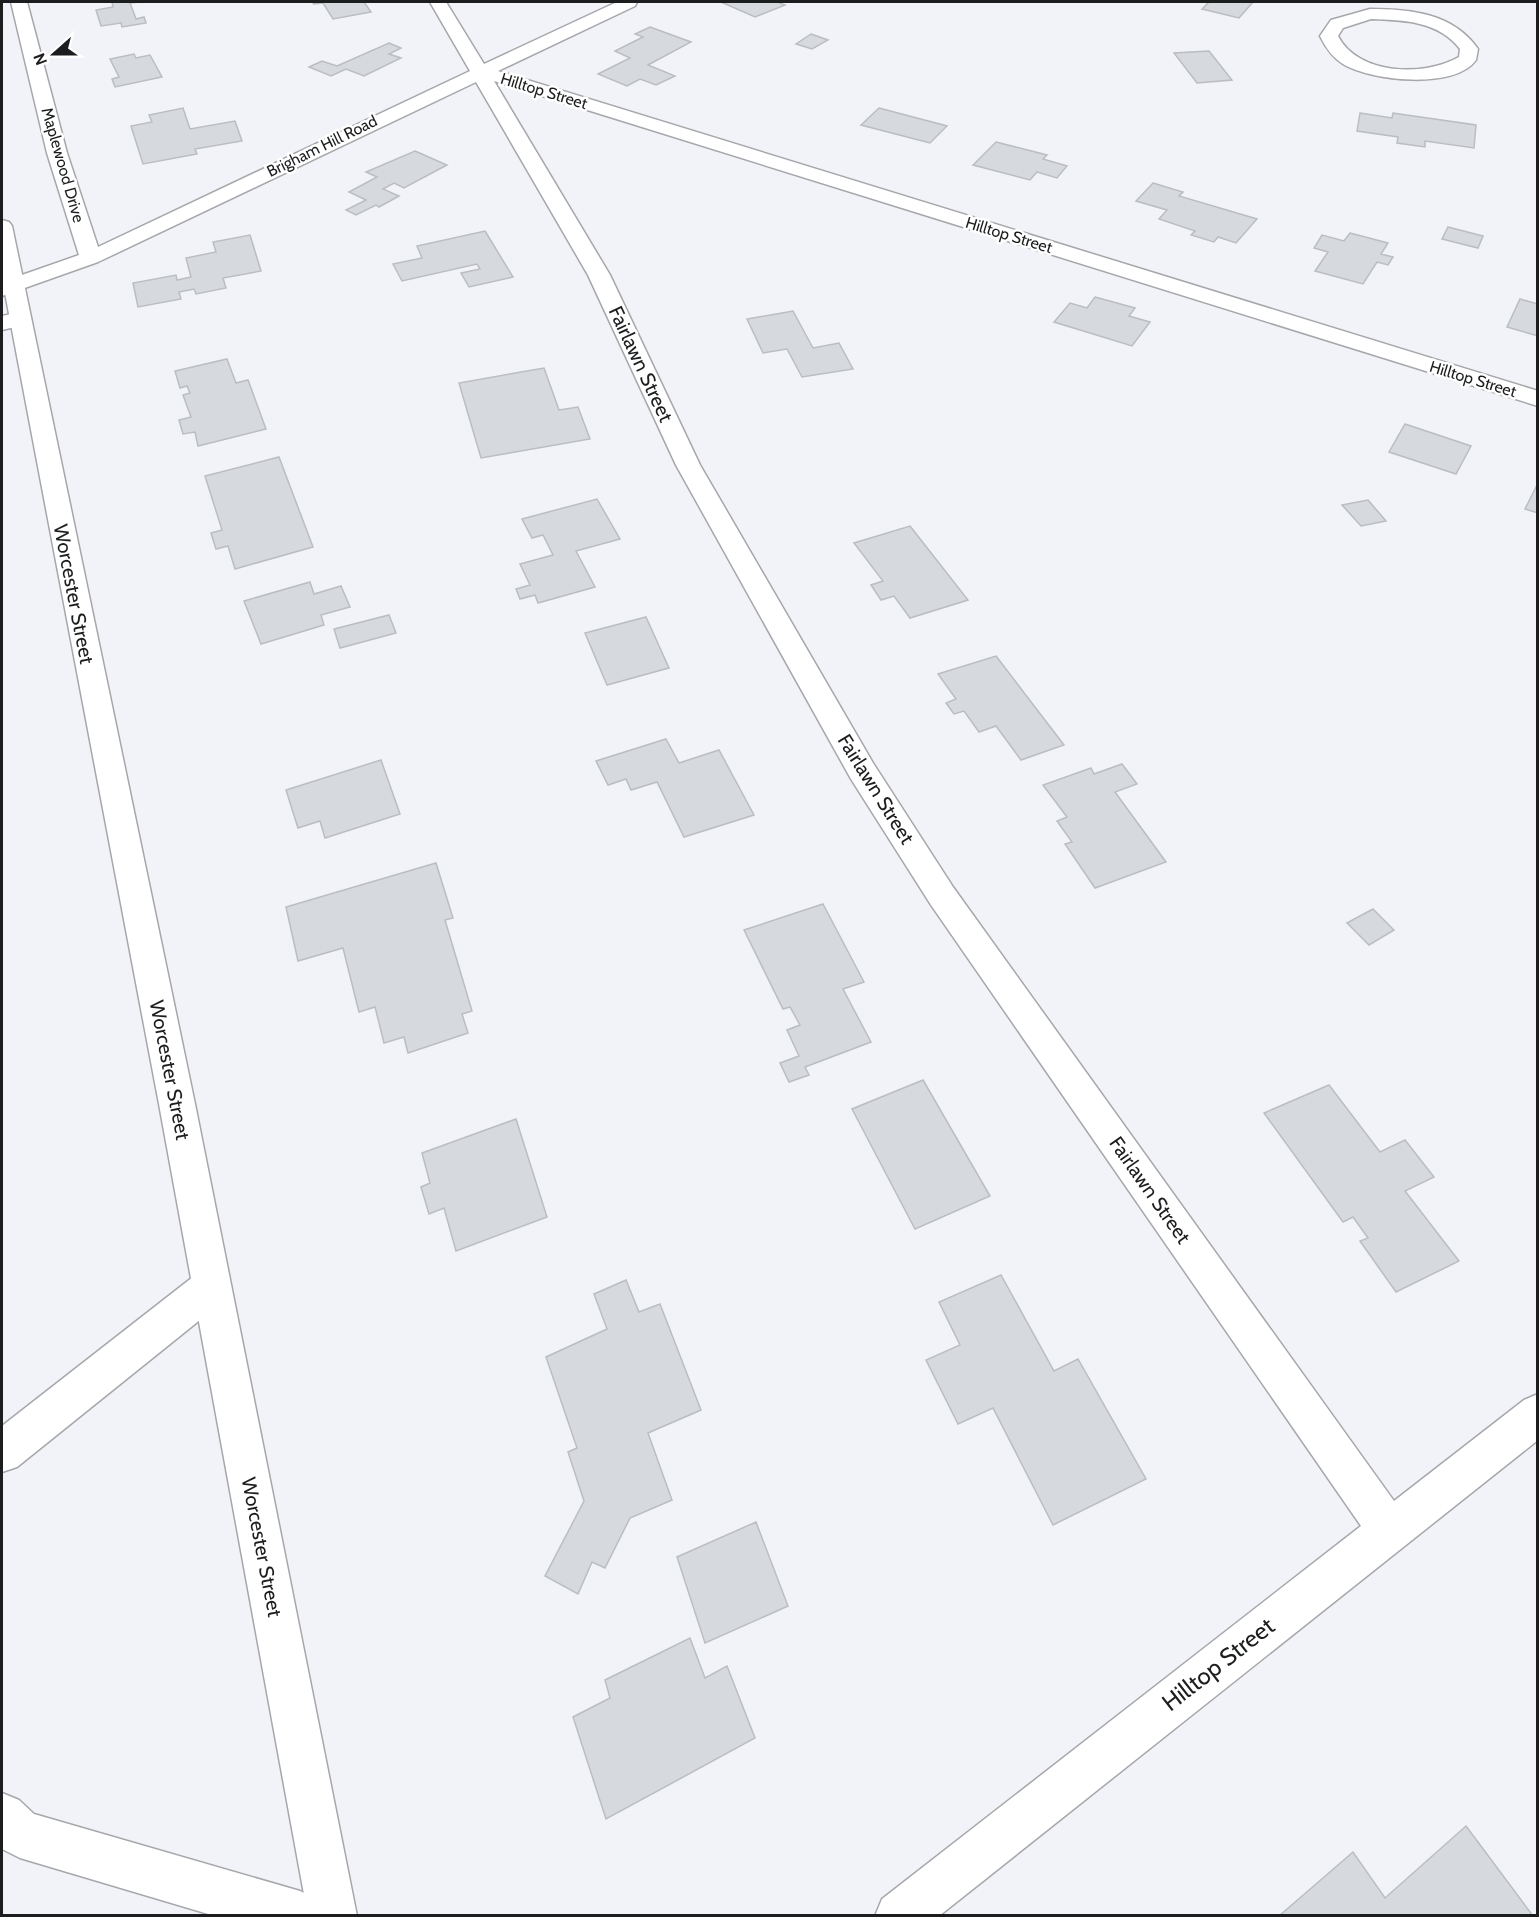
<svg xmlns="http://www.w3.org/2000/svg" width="1539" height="1917" font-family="Cabin,sans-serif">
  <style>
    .building { fill: #d6d9dd; stroke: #bbbdc1; stroke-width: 1.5 }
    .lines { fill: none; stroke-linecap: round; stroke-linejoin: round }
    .minor-casing { stroke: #a5a7ab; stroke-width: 3 }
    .major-casing { stroke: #a5a7ab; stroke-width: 3 }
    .minor { fill: #fff; fill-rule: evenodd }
    .major { fill: #fff; fill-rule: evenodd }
    .labels { text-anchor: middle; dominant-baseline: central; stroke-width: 5; stroke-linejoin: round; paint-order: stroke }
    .far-street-label { font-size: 16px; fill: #1c1d1e; stroke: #fff }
    .street-label { font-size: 20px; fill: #1c1d1e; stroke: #fff }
    .near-street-label { font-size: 24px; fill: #1c1d1e; stroke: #fff }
  </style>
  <rect width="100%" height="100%" fill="#f1f3f8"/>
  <g class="building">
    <polygon points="112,2 141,2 130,3 136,19 144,17 146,23 122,27 121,23 101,26 96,10 113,7"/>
    <polygon points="312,2 364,2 371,12 333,19 323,3 314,4"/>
    <polygon points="721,2 777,2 785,5 755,17"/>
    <polygon points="1209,2 1253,2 1239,18 1202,9"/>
    <polygon points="650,27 691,42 648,65 675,76 656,85 640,79 627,86 598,74 630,58 615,51 643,37 635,34"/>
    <polygon points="811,34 828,40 812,49 796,44"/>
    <polygon points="389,43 401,48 389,54 401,58 364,76 346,69 331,76 309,67 322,61 337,66"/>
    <polygon points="1209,51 1232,80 1197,83 1174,53"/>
    <polygon points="134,54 136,58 150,55 162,77 115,87 112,79 119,77 110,59"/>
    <polygon points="183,108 190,129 235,121 242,141 195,149 197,154 143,164 131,126 152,122 149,115"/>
    <polygon points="879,108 947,126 930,143 861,125"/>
    <polygon points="1360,113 1392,118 1393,113 1476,125 1474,148 1425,141 1425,147 1397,143 1398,137 1357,131"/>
    <polygon points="996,142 1047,155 1043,159 1067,166 1057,178 1037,172 1030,180 973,165"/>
    <polygon points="415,151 447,165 404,188 394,183 383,189 399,196 379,207 376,205 356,215 346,210 366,200 349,192 377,177 366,172"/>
    <polygon points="1153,183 1183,192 1179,196 1257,219 1236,243 1218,237 1214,242 1191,235 1195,231 1159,219 1167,210 1136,201"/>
    <polygon points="1448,227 1483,236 1478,248 1442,239"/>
    <polygon points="485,231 513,277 469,287 461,273 480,269 477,264 402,281 393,264 422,258 417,246"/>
    <polygon points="1350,233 1388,243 1381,254 1393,257 1388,265 1377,262 1363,284 1315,271 1328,252 1314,248 1322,235 1344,241"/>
    <polygon points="250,235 261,271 223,278 226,288 196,294 194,289 179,292 181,299 138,307 133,283 176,275 177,280 191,277 186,258 216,252 213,242"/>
    <polygon points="1095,297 1135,308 1129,316 1150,322 1132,346 1054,322 1070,303 1087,308"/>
    <polygon points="1520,299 1538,304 1538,336 1507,327"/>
    <polygon points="793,311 813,348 839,343 853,369 802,377 787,349 763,353 747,319"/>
    <polygon points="227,359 236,383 248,380 266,429 198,446 195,432 183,434 179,420 191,417 183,395 190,393 187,386 180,388 175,371"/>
    <polygon points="544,368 559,410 578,407 590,439 481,458 459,383"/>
    <polygon points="1405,424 1471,446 1456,474 1389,452"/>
    <polygon points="279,457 313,547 235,569 228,546 216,549 211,533 222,530 205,476"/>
    <polygon points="1538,483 1538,513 1525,509"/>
    <polygon points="597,499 620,539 576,551 595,587 538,603 535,595 520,599 516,589 530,585 520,564 553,555 543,535 532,538 522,519"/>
    <polygon points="1368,500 1386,521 1361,526 1342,505"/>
    <polygon points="910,526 968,600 910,618 894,596 881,600 871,585 883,581 854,543"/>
    <polygon points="310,582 314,594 341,586 350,607 321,615 324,625 261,644 244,601"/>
    <polygon points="389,615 396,633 340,648 334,629"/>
    <polygon points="646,617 669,668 607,685 585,633"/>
    <polygon points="996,656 1064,745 1021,760 996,726 979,732 964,711 954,714 946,703 956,699 938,674"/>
    <polygon points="666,739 679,763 719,750 754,815 684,837 657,782 631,790 626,779 608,785 596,761"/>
    <polygon points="381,760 400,814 325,838 320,821 298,828 286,790"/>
    <polygon points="1122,764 1137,784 1115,792 1166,862 1095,888 1065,844 1072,842 1057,821 1067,817 1043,785 1091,768 1094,774"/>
    <polygon points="436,863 453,918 445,920 472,1011 462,1014 468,1033 408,1053 404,1037 384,1043 375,1007 359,1012 343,948 298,961 286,907"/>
    <polygon points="823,904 864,982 843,989 871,1042 805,1067 809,1075 789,1082 780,1063 799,1056 787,1030 800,1025 790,1007 783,1009 744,930"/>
    <polygon points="1373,909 1394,930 1369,945 1347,923"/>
    <polygon points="923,1080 990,1196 915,1229 852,1109"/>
    <polygon points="1329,1085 1380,1152 1405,1140 1434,1177 1405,1191 1459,1261 1396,1292 1360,1241 1368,1238 1353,1217 1343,1222 1264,1113"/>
    <polygon points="516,1119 547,1217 456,1251 444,1208 429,1214 421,1187 430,1183 422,1153"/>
    <polygon points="1001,1275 1054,1371 1078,1359 1146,1479 1053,1525 993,1408 958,1424 926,1360 960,1345 939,1302"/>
    <polygon points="626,1280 639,1312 660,1304 701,1410 648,1433 672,1500 630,1518 605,1568 592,1562 578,1594 545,1576 584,1501 568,1452 577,1448 546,1357 607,1329 594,1294"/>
    <polygon points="756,1522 788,1606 705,1643 677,1557"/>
    <polygon points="690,1638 705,1678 727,1666 755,1738 606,1819 573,1717 610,1698 605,1680"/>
    <polygon points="1466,1826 1533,1916 1279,1916 1353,1852 1385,1898"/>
  </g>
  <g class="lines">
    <g class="minor-casing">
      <g id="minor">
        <polygon points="11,2 27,2 67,153 98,247 470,71 430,2 446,2 484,64 617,2 637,2 635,6 498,71 1538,391 1538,406 494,81 610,275 700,465 873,763 953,887 1394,1501 1524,1400 1538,1394 1538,1440 939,1916 875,1916 882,1899 1361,1526 931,905 851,779 676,465 588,275 476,82 98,262 2,296 2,282 79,255 47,153"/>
        <path d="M1370,9c40,0 83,4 108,40l-2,11c-21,30 -105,21 -133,4 -11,-7 -17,-16 -23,-28l11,-16zM1371,19c32,1 68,2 89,30l-1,8c-35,20 -101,18 -121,-21l5,-8z"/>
        <polygon points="20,312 28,314 31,319 28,324 2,330 2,316"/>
        <polygon points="212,1267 226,1273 231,1286 226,1299 17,1467 2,1472 2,1426 198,1273"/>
        <polygon points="2,1793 19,1800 34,1814 300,1891 317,1899 324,1916 215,1916 20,1858 2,1849"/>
      </g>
    </g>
    <g class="major-casing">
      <polygon id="major" points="2,220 9,222 12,226 195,1104 357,1916 308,1916 159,1104 2,277"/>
    </g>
    <use href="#minor" class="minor"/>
    <use href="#major" class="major"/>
  </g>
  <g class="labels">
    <g class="far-street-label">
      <text transform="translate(544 91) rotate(17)">Hilltop Street</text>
      <text transform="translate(322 146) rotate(-26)">Brigham Hill Road</text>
      <text transform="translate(63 165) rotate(74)">Maplewood Drive</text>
      <text transform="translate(1009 235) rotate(17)">Hilltop Street</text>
      <text transform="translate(1473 379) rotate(17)">Hilltop Street</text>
    </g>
    <g class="street-label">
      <text transform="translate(641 364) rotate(65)">Fairlawn Street</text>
      <text transform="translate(74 594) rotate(79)">Worcester Street</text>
      <text transform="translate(876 789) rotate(58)">Fairlawn Street</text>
      <text transform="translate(170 1070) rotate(79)">Worcester Street</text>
      <text transform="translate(1150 1190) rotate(55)">Fairlawn Street</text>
      <text transform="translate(262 1547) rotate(79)">Worcester Street</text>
    </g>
    <g class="near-street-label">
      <text transform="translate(1218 1664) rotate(-38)">Hilltop Street</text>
    </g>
  </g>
  <rect width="1539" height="1917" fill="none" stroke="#1c1d1e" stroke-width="6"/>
  <g transform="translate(54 54) rotate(249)" stroke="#ffffff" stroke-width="4.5" paint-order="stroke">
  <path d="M0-4.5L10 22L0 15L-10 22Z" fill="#1c1d1e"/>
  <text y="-9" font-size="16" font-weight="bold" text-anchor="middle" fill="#1c1d1e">N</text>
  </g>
</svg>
